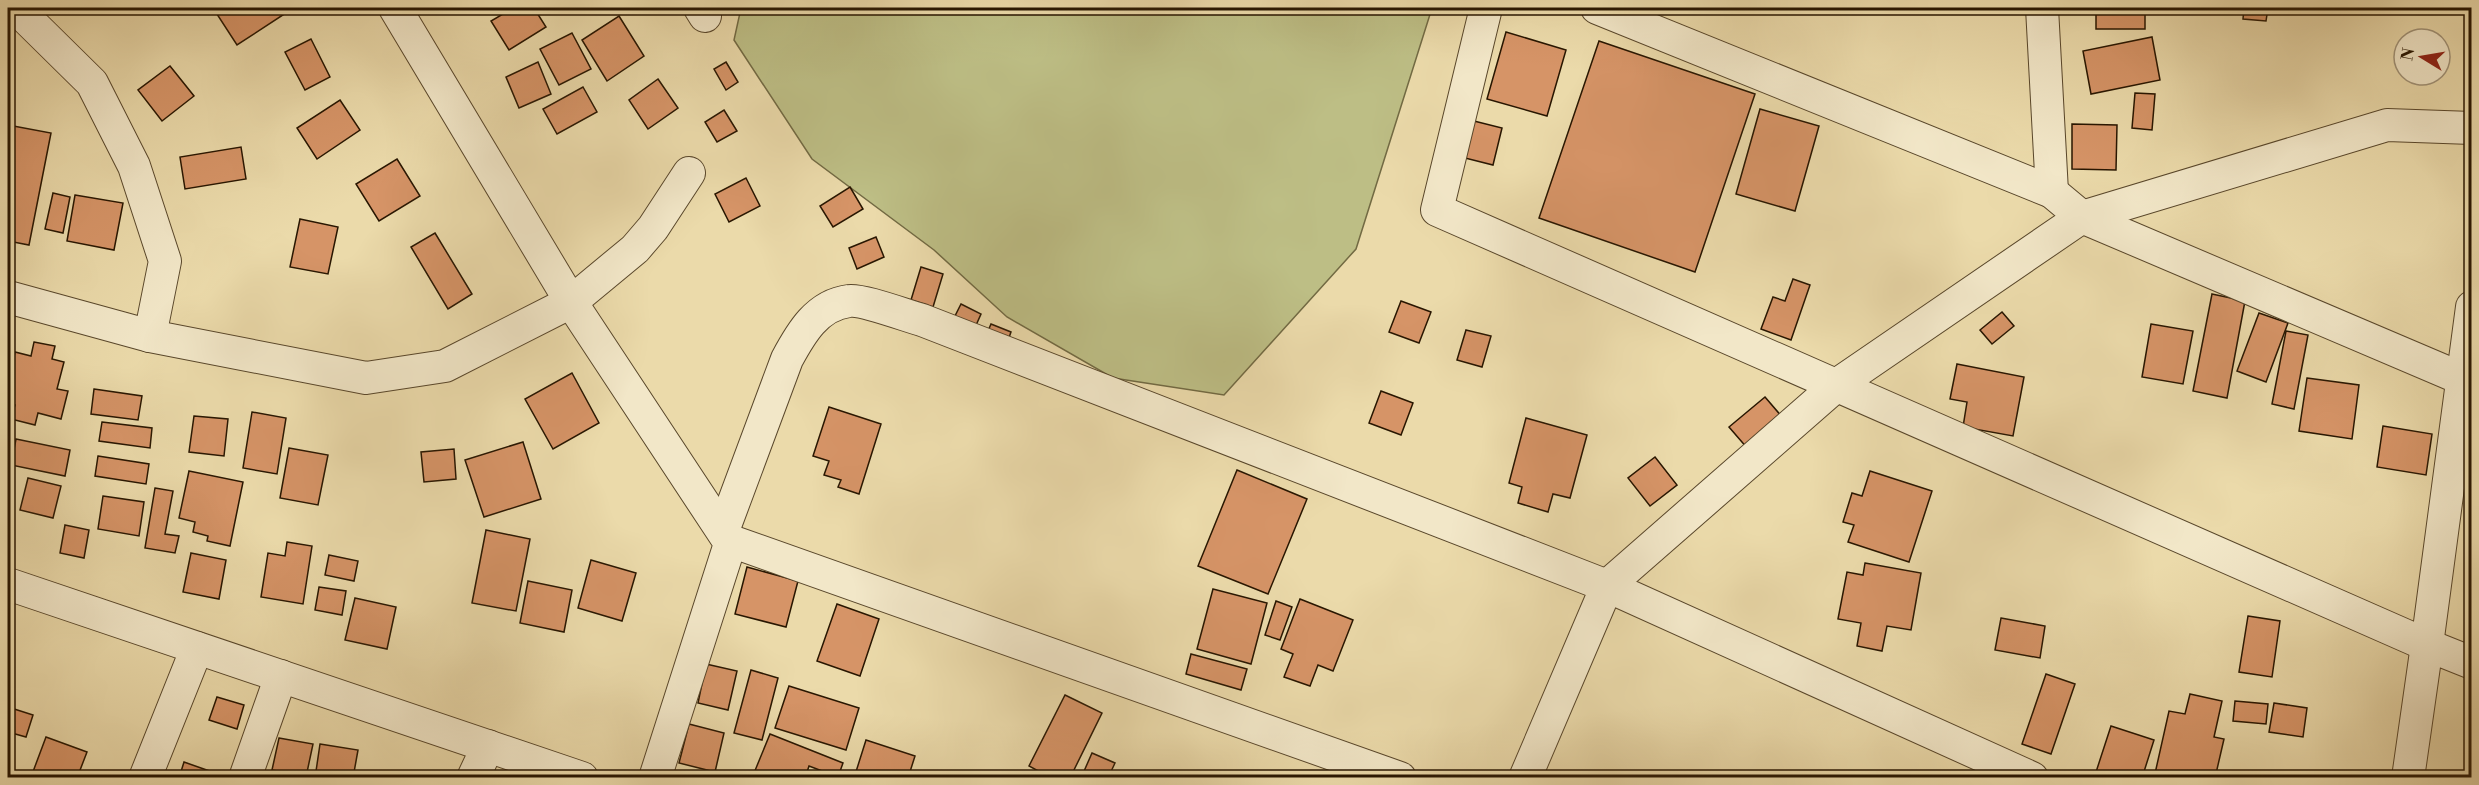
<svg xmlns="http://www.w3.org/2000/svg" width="2479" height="785" font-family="'Libre Bodoni',serif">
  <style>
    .green { fill: #bdbe85; stroke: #726a43; stroke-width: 1.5 }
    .building { fill: #d69467; stroke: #281601; stroke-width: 1.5 }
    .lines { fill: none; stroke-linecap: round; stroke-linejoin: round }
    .minor-casing { stroke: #59472b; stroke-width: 34 }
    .minor { stroke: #f2e7c8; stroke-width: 32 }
  </style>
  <rect width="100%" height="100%" fill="#ebdaaa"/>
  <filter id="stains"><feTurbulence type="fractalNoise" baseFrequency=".00333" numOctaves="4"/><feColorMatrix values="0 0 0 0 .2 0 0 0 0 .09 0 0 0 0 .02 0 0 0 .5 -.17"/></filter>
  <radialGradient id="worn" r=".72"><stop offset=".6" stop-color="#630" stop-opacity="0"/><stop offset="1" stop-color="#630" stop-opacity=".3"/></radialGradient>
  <polygon class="green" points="741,8 1432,8 1356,249 1224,395 1113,378 1007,317 934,250 812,159 734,40"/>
  <g class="building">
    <polygon points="213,8 287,8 289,11 237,45"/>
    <polygon points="513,8 534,8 546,27 509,50 491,21"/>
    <rect x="2096" y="8" width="49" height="21"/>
    <polygon points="2244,8 2268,8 2266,21 2243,19"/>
    <polygon points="619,16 644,56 607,81 582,40"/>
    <polygon points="1506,32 1566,50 1547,116 1487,99"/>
    <polygon points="572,33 591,69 559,85 540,49"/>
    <polygon points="2152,37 2160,80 2091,94 2083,51"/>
    <polygon points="311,39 330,77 305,90 285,52"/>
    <polygon points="1599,41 1755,94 1695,272 1539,218"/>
    <polygon points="538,62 551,94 519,108 506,77"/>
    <polygon points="726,62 738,82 726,90 714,69"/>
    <polygon points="170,66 194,96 162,121 138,90"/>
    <polygon points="658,79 678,108 648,129 629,100"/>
    <polygon points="583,87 597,112 557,134 543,109"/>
    <polygon points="2135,93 2155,94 2152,130 2132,128"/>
    <polygon points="340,100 360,130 317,159 297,128"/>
    <polygon points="1760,109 1819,126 1795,211 1736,194"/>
    <polygon points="724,110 737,131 717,142 705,122"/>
    <polygon points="1470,120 1502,128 1493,165 1461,157"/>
    <polygon points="2072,124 2117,125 2116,170 2072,169"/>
    <polygon points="8,125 51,133 29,245 8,241"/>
    <polygon points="241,147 246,179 185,189 180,157"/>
    <polygon points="397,159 420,196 379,221 356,184"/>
    <polygon points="746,178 760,206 729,222 715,194"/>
    <polygon points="850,187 863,209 833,227 820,206"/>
    <polygon points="53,193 70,197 63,233 45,229"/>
    <polygon points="75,195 123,203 114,250 67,241"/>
    <polygon points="300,219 338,227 328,274 290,267"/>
    <polygon points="435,233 472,294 448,309 411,247"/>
    <polygon points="876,237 884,257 857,269 849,248"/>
    <polygon points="921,267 943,274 933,307 911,300"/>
    <polygon points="1793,279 1810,285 1791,340 1761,329 1773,297 1785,301"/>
    <polygon points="2212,294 2245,301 2227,398 2193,391"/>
    <polygon points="1401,301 1431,312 1419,343 1389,332"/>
    <polygon points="961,304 981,314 973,332 952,322"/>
    <polygon points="2002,312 2014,326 1992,344 1980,330"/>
    <polygon points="2259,313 2288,323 2266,382 2237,371"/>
    <polygon points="991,324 1011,332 1006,346 985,338"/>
    <polygon points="2151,324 2193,331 2183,384 2142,377"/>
    <polygon points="1466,330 1491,336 1482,367 1457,360"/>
    <polygon points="2286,331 2308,335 2294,409 2272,404"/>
    <polygon points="34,342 55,346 52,359 64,362 57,389 68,391 61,419 38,413 35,425 11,419 15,405 8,403 8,384 15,352 31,356"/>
    <polygon points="1957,364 2024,377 2013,436 1963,427 1967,402 1950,399"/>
    <polygon points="572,373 599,423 553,449 525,399"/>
    <polygon points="2307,378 2359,385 2352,439 2299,431"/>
    <polygon points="94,389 142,396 138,420 91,414"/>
    <polygon points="1381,391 1413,403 1401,435 1369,423"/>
    <polygon points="1765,397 1783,418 1748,449 1729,427"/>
    <polygon points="829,407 881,424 859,494 838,487 841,480 824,475 829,461 813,456"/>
    <polygon points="252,412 286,418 277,474 243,468"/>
    <polygon points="194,416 228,419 224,456 189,452"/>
    <polygon points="1526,418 1587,435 1570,498 1553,494 1548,512 1518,503 1522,487 1509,483"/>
    <polygon points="102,422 152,428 150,448 99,441"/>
    <polygon points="2383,426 2432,434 2426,475 2377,467"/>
    <polygon points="16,439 70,450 65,476 11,465"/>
    <polygon points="523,442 541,499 484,517 465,460"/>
    <polygon points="289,448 328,455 318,505 280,498"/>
    <polygon points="454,449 456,479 424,482 421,452"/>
    <polygon points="98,456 149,464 146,484 95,476"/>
    <polygon points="1655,457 1677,485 1650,506 1628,478"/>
    <polygon points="1237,470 1307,499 1268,594 1198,566"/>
    <polygon points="189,471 243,482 230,546 207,541 208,536 193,532 195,522 179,518"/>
    <polygon points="1870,471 1932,491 1909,562 1848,542 1854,525 1843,522 1852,493 1862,496"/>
    <polygon points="28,478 61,486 53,518 20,510"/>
    <polygon points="155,488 173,491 165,534 179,536 175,553 145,548"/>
    <polygon points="103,496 144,502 139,536 98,529"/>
    <polygon points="65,525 89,530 84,558 60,553"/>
    <polygon points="486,530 530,539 516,611 472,603"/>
    <polygon points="287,542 312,546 303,604 261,597 268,553 285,556"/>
    <polygon points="191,553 226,560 219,599 183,592"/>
    <polygon points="329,555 358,561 354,581 325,575"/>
    <polygon points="591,560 636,573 622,621 578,608"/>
    <polygon points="1865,563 1921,573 1911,630 1887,626 1882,651 1857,646 1861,623 1838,619 1847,572 1863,575"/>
    <polygon points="747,567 798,581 786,627 735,614"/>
    <polygon points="528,581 572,590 564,632 520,623"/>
    <polygon points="319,587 346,591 342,615 315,610"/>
    <polygon points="1213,589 1267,603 1251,664 1197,649"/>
    <polygon points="355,598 396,607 387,649 345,640"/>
    <polygon points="1300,599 1353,620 1333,671 1318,665 1310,686 1284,677 1293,654 1281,649"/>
    <polygon points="1276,601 1292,607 1280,640 1265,635"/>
    <polygon points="837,604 879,619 860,676 817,661"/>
    <polygon points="2248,616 2280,621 2272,677 2239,672"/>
    <polygon points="2001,618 2045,626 2040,658 1995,650"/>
    <polygon points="1191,654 1247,669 1241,690 1186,674"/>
    <polygon points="706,664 737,671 728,710 698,703"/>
    <polygon points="751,670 778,678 762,740 734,733"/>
    <polygon points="2046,674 2075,684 2051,754 2022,744"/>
    <polygon points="789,686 859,708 846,750 775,728"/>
    <polygon points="2190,694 2222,701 2214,737 2224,739 2215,778 2154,778 2169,711 2185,714"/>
    <polygon points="1065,695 1102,713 1070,778 1051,778 1029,766"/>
    <polygon points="217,697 244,705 237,729 209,720"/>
    <polygon points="2235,701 2268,704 2266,724 2233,721"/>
    <polygon points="2274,703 2307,708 2303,737 2269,732"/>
    <polygon points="8,707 33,715 26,737 8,732"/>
    <polygon points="689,724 724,733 715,772 679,763"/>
    <polygon points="2111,726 2154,740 2142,778 2112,778 2096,772"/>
    <polygon points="770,734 843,763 838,777 809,766 805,778 765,778 754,773"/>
    <polygon points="46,737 87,752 77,778 31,777"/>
    <polygon points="279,738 313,744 306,777 272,770"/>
    <polygon points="866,740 915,756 908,778 854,778"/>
    <polygon points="320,744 358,750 353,778 315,778"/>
    <polygon points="1092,753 1115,763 1108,778 1081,778"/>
    <polygon points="184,762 218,774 216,778 179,778"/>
  </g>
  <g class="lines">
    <g class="minor-casing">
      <g id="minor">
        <polyline points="8,8 22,14 92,83 134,166 165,261 150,336"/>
        <polyline points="395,8 571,302 728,540 729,547 655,778"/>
        <polyline points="700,8 705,16"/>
        <polyline points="1486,8 1437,210 2427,645 2472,307"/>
        <polyline points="1597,8 2052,192 2082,217 2472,383"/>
        <polyline points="2042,8 2052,192"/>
        <polyline points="8,297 150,336 366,378 445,366 571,302 635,249 653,228 689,173"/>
        <path d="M723,531l64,-172c14,-26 30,-54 62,-58 13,-2 58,15 73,19l685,266 425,192"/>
        <polyline points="728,540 1400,778"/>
        <polyline points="8,584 582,778"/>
        <polyline points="145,778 197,648"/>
        <polyline points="245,778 281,676"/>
        <polyline points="473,778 488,746"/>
        <polyline points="1525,778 1607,586 1838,384 2082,217 2387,125 2472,128"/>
        <polyline points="2408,778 2427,645 2472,663"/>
      </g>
    </g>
    <use href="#minor" class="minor"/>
  </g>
  <rect width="2479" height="785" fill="none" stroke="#ebdaaa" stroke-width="30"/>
  <rect x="9" y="9" width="2461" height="767" fill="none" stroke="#281601" stroke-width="3"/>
  <rect x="15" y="15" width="2449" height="755" fill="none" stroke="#281601" stroke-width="1.5"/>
  <g transform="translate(2422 57) rotate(281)"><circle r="28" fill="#f2e7c8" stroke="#a19378" stroke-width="1.5"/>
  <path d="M0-4.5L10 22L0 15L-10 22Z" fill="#8f2418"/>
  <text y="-9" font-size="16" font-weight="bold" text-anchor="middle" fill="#281601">N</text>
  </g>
  <rect width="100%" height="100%" filter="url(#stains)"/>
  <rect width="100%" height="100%" fill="url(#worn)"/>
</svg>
